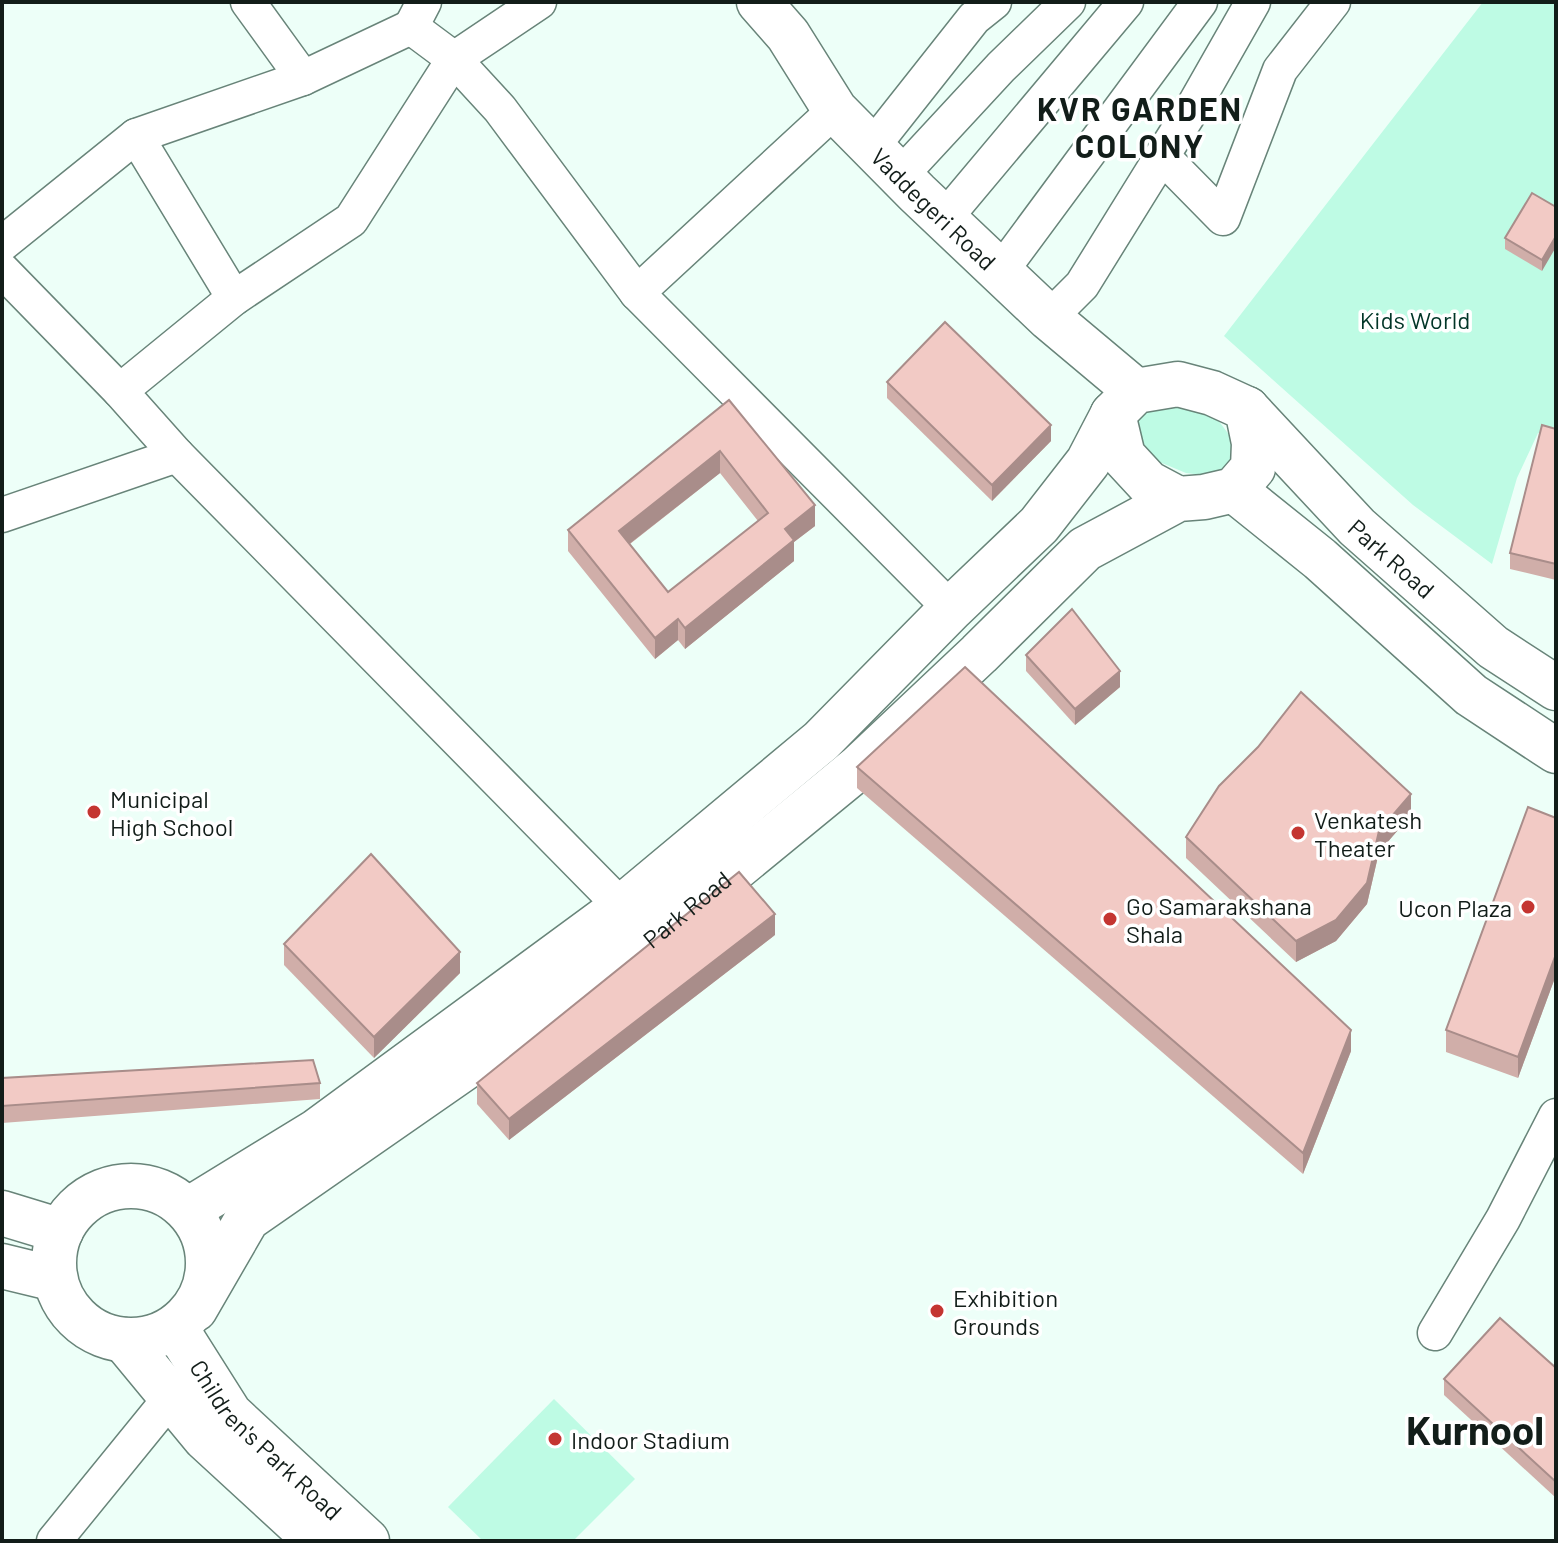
<svg xmlns="http://www.w3.org/2000/svg" width="1558" height="1543" font-family="Barlow,sans-serif">
  <style>
    .green { fill: #befbe4 }
    .lines { fill: none; stroke-linecap: round; stroke-linejoin: round }
    .street-casing { stroke: #688479; stroke-width: 37 }
    .secondary-casing { stroke: #688479; stroke-width: 47 }
    .primary-casing { stroke: #688479; stroke-width: 47 }
    .street { stroke: #fff; stroke-width: 34 }
    .secondary { stroke: #fff; stroke-width: 44 }
    .primary { stroke: #fff; stroke-width: 44 }
    .wall { fill: #d0aea9; fill-rule: evenodd }
    .shaded-wall { fill: #a98d8a }
    .building { fill: #f2cac5; stroke: #a98d8a; stroke-width: 2; fill-rule: evenodd }
    .poi-dot { fill: #c43531; stroke: #fff; stroke-width: 3 }
    .labels { text-anchor: middle; dominant-baseline: central; stroke-width: 7; stroke-linejoin: round; paint-order: stroke }
    .street-label { font-size: 24px; fill: #121d19; stroke: #fff }
    .park-label { font-size: 24px; fill: #013527; stroke: #fff }
    .poi-label { font-size: 24px; fill: #121d19; stroke: #fff; text-anchor: start }
    .district-label { font-size: 32px; font-weight: bold; letter-spacing: 2px; fill: #121d19; stroke: #fff }
    .town-label { font-size: 40px; font-weight: bold; fill: #121d19; stroke: #fff }
  </style>
  <rect width="100%" height="100%" fill="#edfff8"/>
  <g class="green">
    <polygon points="1483,2 1556,2 1556,435 1538,433 1517,478 1492,564 1413,505 1224,336"/>
    <polygon points="1180,405 1215,416 1233,440 1234,466 1219,477 1186,473 1140,454 1134,420 1146,408"/>
    <polygon points="554,1399 635,1479 573,1541 483,1541 448,1507"/>
  </g>
  <g class="lines">
    <g class="street-casing">
      <g id="street">
        <polyline points="248,2 303,78"/>
        <polyline points="424,2 411,27 454,59 500,109 637,293"/>
        <polyline points="835,110 637,293 951,609"/>
        <polyline points="136,136 234,298"/>
        <polyline points="872,147 974,18 994,2"/>
        <polyline points="1162,156 1195,104 1253,2"/>
        <polyline points="900,176 1001,67 1068,2"/>
        <polyline points="944,219 1126,2"/>
        <polyline points="2,244 136,136 303,78 411,27"/>
        <polyline points="2,270 120,391"/>
        <polyline points="1001,271 1200,2"/>
        <polyline points="1049,318 1082,285 1162,156 1223,218 1280,70 1333,2"/>
        <polyline points="177,455 120,391 234,298 351,220 454,59 539,2"/>
        <polyline points="2,515 177,455 622,907"/>
        <polyline points="1435,1333 1503,1219 1556,1116"/>
        <polyline points="54,1541 172,1396"/>
      </g>
    </g>
    <g class="secondary-casing">
      <g id="secondary">
        <path id="s1" d="M759,2l29,33 47,75 82,83 132,125 87,73"/>
      </g>
    </g>
    <g class="primary-casing">
      <g id="primary">
        <path id="s2" d="M1247,409l110,118 136,120 63,41"/>
        <polyline points="1234,490 1320,559 1471,695 1556,751"/>
        <circle cx="131" cy="1263" r="77"/>
        <polyline points="188,1210 317,1131 622,907 821,741 951,609 1039,525 1088,462 1113,414"/>
        <polyline points="2,1213 61,1231"/>
        <polyline points="2,1266 55,1279"/>
        <path id="s3" d="M195,1309l52,-90 400,-278 212,-174 120,-113 106,-105 93,-50 26,-2 30,-7 19,-22 1,-25 -7,-34 -35,-16 -34,-9 -42,7 -23,23 10,42 25,27 30,16"/>
        <path id="s4" d="M175,1327l55,87 137,127"/>
        <polyline points="124,1340 205,1438 317,1541"/>
      </g>
    </g>
    <use href="#street" class="street"/>
    <use href="#secondary" class="secondary"/>
    <use href="#primary" class="primary"/>
  </g>
  <g class="wall">
    <polygon points="1556,207 1542,271 1505,249 1505,238"/>
    <polygon points="887,382 1051,441 992,501 887,398"/>
    <path d="M729,400l86,126 -21,16v19l-109,88 -7,-9 -23,19 -87,-108v-21zM720,473l38,48 -90,71 -38,-48z"/>
    <polygon points="1556,429 1556,580 1510,569 1510,553"/>
    <polygon points="1026,655 1120,687 1075,725 1026,671"/>
    <polygon points="857,767 1351,1051 1303,1174 857,788"/>
    <polygon points="1411,815 1379,852 1367,904 1336,941 1296,962 1186,858 1186,837"/>
    <polygon points="1556,818 1556,975 1518,1078 1446,1052 1446,1030"/>
    <polygon points="775,935 509,1140 477,1104 477,1083"/>
    <polygon points="284,944 460,973 374,1058 284,965"/>
    <polygon points="2,1078 320,1083 320,1099 2,1123"/>
    <polygon points="1556,1368 1556,1498 1444,1395 1444,1379"/>
  </g>
  <g class="shaded-wall">
    <polygon points="1556,236 1556,247 1542,271 1542,260"/>
    <polygon points="1051,425 1051,441 992,501 992,485"/>
    <polygon points="720,451 720,473 619,552 619,531"/>
    <polygon points="815,505 815,526 794,542 794,561 685,649 685,628 785,529"/>
    <polygon points="678,619 678,640 655,659 655,638"/>
    <polygon points="1120,671 1120,687 1075,725 1075,709"/>
    <polygon points="1411,794 1411,815 1379,852 1367,904 1336,941 1296,962 1296,941 1379,831"/>
    <polygon points="775,914 775,935 509,1140 509,1119"/>
    <polygon points="460,952 460,973 374,1058 374,1037"/>
    <polygon points="1556,954 1556,975 1518,1078 1518,1057"/>
    <polygon points="1351,1030 1351,1051 1303,1174 1303,1153"/>
  </g>
  <g class="building">
    <polygon points="1532,193 1556,207 1556,236 1542,260 1505,238"/>
    <polygon points="945,322 1051,425 992,485 887,382"/>
    <path d="M729,400l86,105 -30,24 9,11 -109,88 -7,-9 -23,19 -87,-108zM720,451l48,62 -100,79 -49,-61z"/>
    <polygon points="1542,425 1556,429 1556,564 1510,553"/>
    <polygon points="1072,609 1120,671 1075,709 1026,655"/>
    <polygon points="965,667 1351,1030 1303,1153 857,767"/>
    <polygon points="1301,692 1411,794 1379,831 1367,883 1336,920 1296,941 1186,837 1219,786 1258,747"/>
    <polygon points="1528,807 1556,818 1556,954 1518,1057 1446,1030"/>
    <polygon points="371,854 460,952 374,1037 284,944"/>
    <polygon points="739,872 775,914 509,1119 477,1083"/>
    <polygon points="313,1060 320,1083 2,1106 2,1078"/>
    <polygon points="1500,1318 1556,1368 1556,1482 1444,1379"/>
  </g>
  <g class="poi-dot">
    <circle cx="94" cy="812" r="8"/>
    <circle cx="1298" cy="833" r="8"/>
    <circle cx="1528" cy="907" r="8"/>
    <circle cx="1110" cy="919" r="8"/>
    <circle cx="937" cy="1311" r="8"/>
    <circle cx="555" cy="1439" r="8"/>
  </g>
  <g class="labels">
    <g class="street-label">
      <text stroke="none"><textPath href="#s1" startOffset="272">Vaddegeri Road</textPath></text>
      <text stroke="none"><textPath href="#s2" startOffset="208">Park Road</textPath></text>
      <text stroke="none"><textPath href="#s3" startOffset="642">Park Road</textPath></text>
      <text stroke="none"><textPath href="#s4" startOffset="146">Children's Park Road</textPath></text>
    </g>
    <g class="park-label">
      <text x="1415" y="319">Kids World</text>
    </g>
    <g class="poi-label">
      <text x="110" y="798">Municipal<tspan x="110" dy="28">High School</tspan></text>
      <text x="1314" y="819">Venkatesh<tspan x="1314" dy="28">Theater</tspan></text>
      <text x="1126" y="905">Go Samarakshana<tspan x="1126" dy="28">Shala</tspan></text>
      <text x="1512" y="907" text-anchor="end">Ucon Plaza</text>
      <text x="953" y="1297">Exhibition<tspan x="953" dy="28">Grounds</tspan></text>
      <text x="571" y="1439">Indoor Stadium</text>
    </g>
    <g class="district-label">
      <text x="1140" y="108">KVR GARDEN<tspan x="1140" dy="37">COLONY</tspan></text>
    </g>
    <g class="town-label">
      <text x="1475" y="1429">Kurnool</text>
    </g>
  </g>
  <rect width="1558" height="1543" fill="none" stroke="#121d19" stroke-width="8"/>
</svg>
